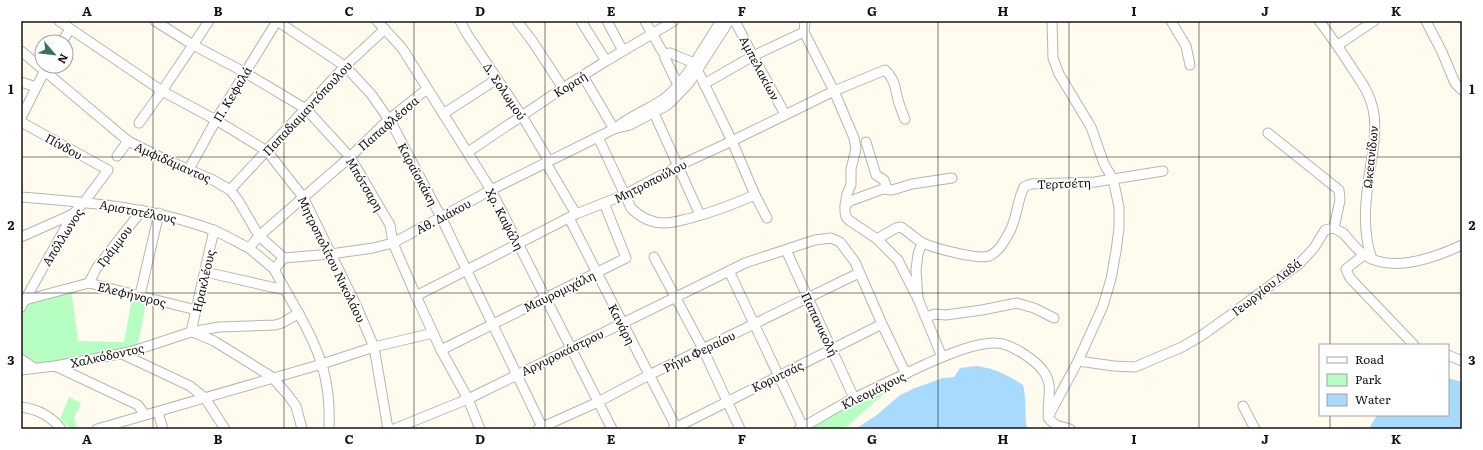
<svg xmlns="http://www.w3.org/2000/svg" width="1483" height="450" font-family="Literata,serif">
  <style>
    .green { fill: #b7fec2 }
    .water { fill: #a8dafd }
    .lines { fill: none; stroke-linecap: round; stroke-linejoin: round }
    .minor-casing { stroke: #b9b6aa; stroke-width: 11 }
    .minor { stroke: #fff; stroke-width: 9 }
    .grid { fill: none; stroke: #14130f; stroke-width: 1; stroke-opacity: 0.55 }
    .labels { text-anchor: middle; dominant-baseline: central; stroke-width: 3.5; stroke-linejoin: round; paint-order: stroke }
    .street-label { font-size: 12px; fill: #14130f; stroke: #fff }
    .neatline { fill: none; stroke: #14130f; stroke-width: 1.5 }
    .grid-label { font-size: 13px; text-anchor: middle; font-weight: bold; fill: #14130f }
  </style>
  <rect width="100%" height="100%" fill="#fffbef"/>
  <g class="green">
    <polygon points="71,288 78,341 124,342 133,293 147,297 137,350 21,370 21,307 24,301"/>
    <polygon points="906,374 908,378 888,390 844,429 804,429"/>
    <path d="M69,397l12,6 -7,15 3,9c-8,2 -12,-3 -17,-8z"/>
  </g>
  <g class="water">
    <path d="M976,366c20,3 30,8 47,19 4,15 1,29 4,44h-171l22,-15 22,-19 15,-7 28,-10 11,-1 6,-9z"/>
    <polygon points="1448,378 1462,382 1462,429 1370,429 1371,425 1377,415 1448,415"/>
  </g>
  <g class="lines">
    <g class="minor-casing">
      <g id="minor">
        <polyline points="59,21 162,91 216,120 267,151 303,197 356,305 374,347 388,429"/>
        <polyline points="155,21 193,45 244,72 306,109 350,157 390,225 393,243 416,296 441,350 468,399 480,429"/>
        <polyline points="277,21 345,66 371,94 392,124 441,217 543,429"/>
        <polyline points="377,21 402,48 491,190 612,429"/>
        <polyline points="460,21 467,34 522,116 549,161"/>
        <polyline points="517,21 533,42 563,88"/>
        <polyline points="581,21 606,61"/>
        <polyline points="607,21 623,51"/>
        <polyline points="645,21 662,51 665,54 665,58 678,85"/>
        <polyline points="735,21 753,56 785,114"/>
        <polyline points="805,21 804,32 834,91 854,138 856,149 851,169 851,185 847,194 845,206"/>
        <polyline points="1171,21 1186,46 1190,65"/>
        <path d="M1319,21c13,16 24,33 35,50 8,12 16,23 19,38 4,17 1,37 -2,54 -5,31 -10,66 1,96"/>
        <polyline points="1426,21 1442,52 1455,83 1462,90"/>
        <polyline points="62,42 70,29"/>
        <polyline points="1338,45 1374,21"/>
        <polyline points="21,51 128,141 162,158 213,180 230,190 238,200 259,236 350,157 388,120 427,89"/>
        <polyline points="665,54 670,53 694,63 732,141 755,195 767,218"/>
        <polyline points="583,76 614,129"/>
        <polyline points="21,82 36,87"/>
        <polyline points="704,84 753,56 804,32"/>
        <polyline points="654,113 700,215"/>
        <polyline points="443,114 497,79"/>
        <polyline points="21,118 47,66"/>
        <polyline points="21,122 108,170 85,201 73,214 21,307"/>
        <polyline points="139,123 162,91 209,21"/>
        <path d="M617,127c14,-12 31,-17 45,-27 20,-12 45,-58 59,-79"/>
        <polyline points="1268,133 1339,190 1340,200 1334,228"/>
        <path d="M598,137l33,71c9,9 20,15 33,15 9,0 18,-3 27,-5 22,-6 43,-14 64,-23"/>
        <polyline points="866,142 876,175 884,180 887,189"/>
        <polyline points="468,152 563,88 606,61 674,21"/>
        <polyline points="117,156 128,141"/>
        <polyline points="546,163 576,214"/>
        <polyline points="189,169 216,120 277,21"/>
        <polyline points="230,190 345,66 385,29"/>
        <path d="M21,197c65,5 130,10 192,33 12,5 24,12 36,18"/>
        <polyline points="569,218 677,429"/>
        <polygon points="259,236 284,258 274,269 249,248"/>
        <polyline points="21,237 73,214"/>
        <path d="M877,239l19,-11 5,-1c8,5 14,12 22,16 11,5 55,17 66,13 10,-4 16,-16 21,-25 7,-13 7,-30 14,-44l7,-3 64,-2 68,-11"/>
        <polyline points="922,243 918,254 916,270 918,299 942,357"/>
        <polyline points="786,250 854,398"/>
        <polyline points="1364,255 1346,269 1350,278 1414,345"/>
        <polyline points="654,257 703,349 740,429"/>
        <polyline points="284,258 331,254 373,248 393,243 491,190 614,129 630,125 666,106 673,100 689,83 729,21"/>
        <path d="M274,269c16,31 36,60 47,93 7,21 9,45 8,67"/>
        <polyline points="729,271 745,263 815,240 831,238 840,242 855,262 882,324 906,374"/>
        <polyline points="205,272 285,290"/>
        <polyline points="89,283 96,269 142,210"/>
        <polyline points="140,295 159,213"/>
        <path d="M416,296l160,-82 48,-19 54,-29 54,-25 102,-50 51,-21c10,9 10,18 13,30 2,6 4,13 7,19"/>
        <polyline points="918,299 898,260 877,239 850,221 846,217 845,212 845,206 850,201 883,189 892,190 912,184 952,178"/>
        <polyline points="21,301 89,283 196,310"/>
        <polyline points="926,317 935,314 946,315 982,310 1017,303 1034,308 1054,318"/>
        <polyline points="191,332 214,230"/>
        <polyline points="193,332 214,341 272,377 287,394 296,406 302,429"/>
        <polyline points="441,350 626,258 604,203"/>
        <polyline points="122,354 190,386 205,398 225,429"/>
        <polyline points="1448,355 1462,361"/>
        <polyline points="21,359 34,368"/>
        <path d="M1078,361l36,5 21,1 47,-20 19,-11 28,-20 70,-52 15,-16 11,-18 9,-2 9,5c6,6 12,15 19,20 27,22 72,5 100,-8"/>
        <polyline points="55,366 138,405 145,415"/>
        <polyline points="21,370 55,366 130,352 191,332 219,327 275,325 282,323 299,313"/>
        <polyline points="1243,406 1255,429"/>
        <path d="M21,407c16,2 30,9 40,22"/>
        <polyline points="158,412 163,429"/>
        <polyline points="1048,417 1078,361 1103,306 1111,279 1116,251 1119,228 1119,207 1113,179 1104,164 1091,127 1059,74 1053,58 1052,21"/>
        <polyline points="97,429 322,364 374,347 433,333"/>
        <polyline points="394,429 468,399 729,271 803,427"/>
        <polyline points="538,429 598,402 649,375 859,273"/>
        <polyline points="673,429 882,324"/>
        <path d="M799,429c19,-10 37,-22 56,-31 23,-12 48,-23 71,-34 19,-8 50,-22 70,-21 14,0 40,17 48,29 11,16 1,33 5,47l7,6 14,4"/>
      </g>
    </g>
    <use href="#minor" class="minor"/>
  </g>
  <path class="grid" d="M153,21v408M284,21v408M414,21v408M545,21v408M676,21v408M807,21v408M938,21v408M1069,21v408M1199,21v408M1330,21v324M21,157h1441M21,293h1441M1330,415v14"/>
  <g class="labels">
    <g class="street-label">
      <text transform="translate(760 68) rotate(62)">Αμπελακίων</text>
      <text transform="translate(570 84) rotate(-32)">Κοραή</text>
      <text transform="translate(505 91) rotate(56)">Δ. Σολωμού</text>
      <text transform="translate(232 94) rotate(-59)">Π. Κεφαλά</text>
      <text transform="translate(307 108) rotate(-47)">Παπαδιαμαντόπουλου</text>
      <text transform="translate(388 123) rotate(-41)">Παπαφλέσσα</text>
      <text transform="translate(64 146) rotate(29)">Πίνδου</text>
      <text transform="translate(1370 157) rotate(-84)">Ωκεανίδων</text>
      <text transform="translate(173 162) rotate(24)">Αμφιδάμαντος</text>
      <text transform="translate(418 174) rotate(62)">Καραϊσκάκη</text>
      <text transform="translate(650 181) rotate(-27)">Μητροπούλου</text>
      <text transform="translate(1064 183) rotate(-2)">Τερτσέτη</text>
      <text transform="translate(365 184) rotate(59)">Μπότσαρη</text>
      <text transform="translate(138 211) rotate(11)">Αριστοτέλους</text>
      <text transform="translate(443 216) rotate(-28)">Αθ. Διάκου</text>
      <text transform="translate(505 219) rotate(63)">Χρ. Καψάλη</text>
      <text transform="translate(62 237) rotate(-58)">Απόλλωνος</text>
      <text transform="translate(114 246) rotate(-52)">Γράμμου</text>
      <text transform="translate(332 259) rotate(64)">Μητροπολίτου Νικολάου</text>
      <text transform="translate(203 281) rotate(-77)">Ηρακλέους</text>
      <text transform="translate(1266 287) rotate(-38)">Γεωργίου Λαδά</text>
      <text transform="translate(559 291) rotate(-26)">Μαυρομιχάλη</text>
      <text transform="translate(132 294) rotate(14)">Ελεφήνορος</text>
      <text transform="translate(622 324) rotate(63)">Κανάρη</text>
      <text transform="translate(820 324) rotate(65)">Παπανικολή</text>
      <text transform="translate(699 351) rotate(-26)">Ρήγα Φεραίου</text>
      <text transform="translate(562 352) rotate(-26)">Αργυροκάστρου</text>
      <text transform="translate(107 355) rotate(-12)">Χαλκόδοντος</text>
      <text transform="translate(777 376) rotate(-26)">Κορυτσάς</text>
      <text transform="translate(873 390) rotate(-26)">Κλεομάχους</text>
    </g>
  </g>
  <rect width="1483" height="450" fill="none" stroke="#ffffff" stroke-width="44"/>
  <rect x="1319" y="344" width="130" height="72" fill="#ffffff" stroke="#a1a19f"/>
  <rect x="1327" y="357" width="20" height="6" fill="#ffffff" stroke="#a1a19f"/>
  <text x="1355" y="364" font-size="12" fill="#14130f">Road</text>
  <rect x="1327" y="374" width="20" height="12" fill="#b7fec2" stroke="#a1a19f"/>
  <text x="1355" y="384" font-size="12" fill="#14130f">Park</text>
  <rect x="1327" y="394" width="20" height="12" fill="#a8dafd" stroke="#a1a19f"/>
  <text x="1355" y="404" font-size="12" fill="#14130f">Water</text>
  <g transform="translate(54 54) rotate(118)"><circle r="19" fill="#ffffff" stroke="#a1a19f"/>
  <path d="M0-3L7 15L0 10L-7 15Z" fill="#38725b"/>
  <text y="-6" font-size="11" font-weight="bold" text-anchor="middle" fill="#14130f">N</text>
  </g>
  <rect x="22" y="22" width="1439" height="406" class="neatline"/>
  <g class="grid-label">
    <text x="87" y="16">A</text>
    <text x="218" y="16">B</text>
    <text x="349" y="16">C</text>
    <text x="480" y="16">D</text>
    <text x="611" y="16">E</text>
    <text x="742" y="16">F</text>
    <text x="872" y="16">G</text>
    <text x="1003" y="16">H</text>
    <text x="1134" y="16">I</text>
    <text x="1265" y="16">J</text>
    <text x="1396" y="16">K</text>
    <text x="11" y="94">1</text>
    <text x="1472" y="94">1</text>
    <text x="11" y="230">2</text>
    <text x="1472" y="230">2</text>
    <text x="11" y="365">3</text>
    <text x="1472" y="365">3</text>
    <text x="87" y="444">A</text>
    <text x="218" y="444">B</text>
    <text x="349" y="444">C</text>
    <text x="480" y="444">D</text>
    <text x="611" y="444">E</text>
    <text x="742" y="444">F</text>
    <text x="872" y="444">G</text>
    <text x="1003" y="444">H</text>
    <text x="1134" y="444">I</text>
    <text x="1265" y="444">J</text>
    <text x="1396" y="444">K</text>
  </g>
</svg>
